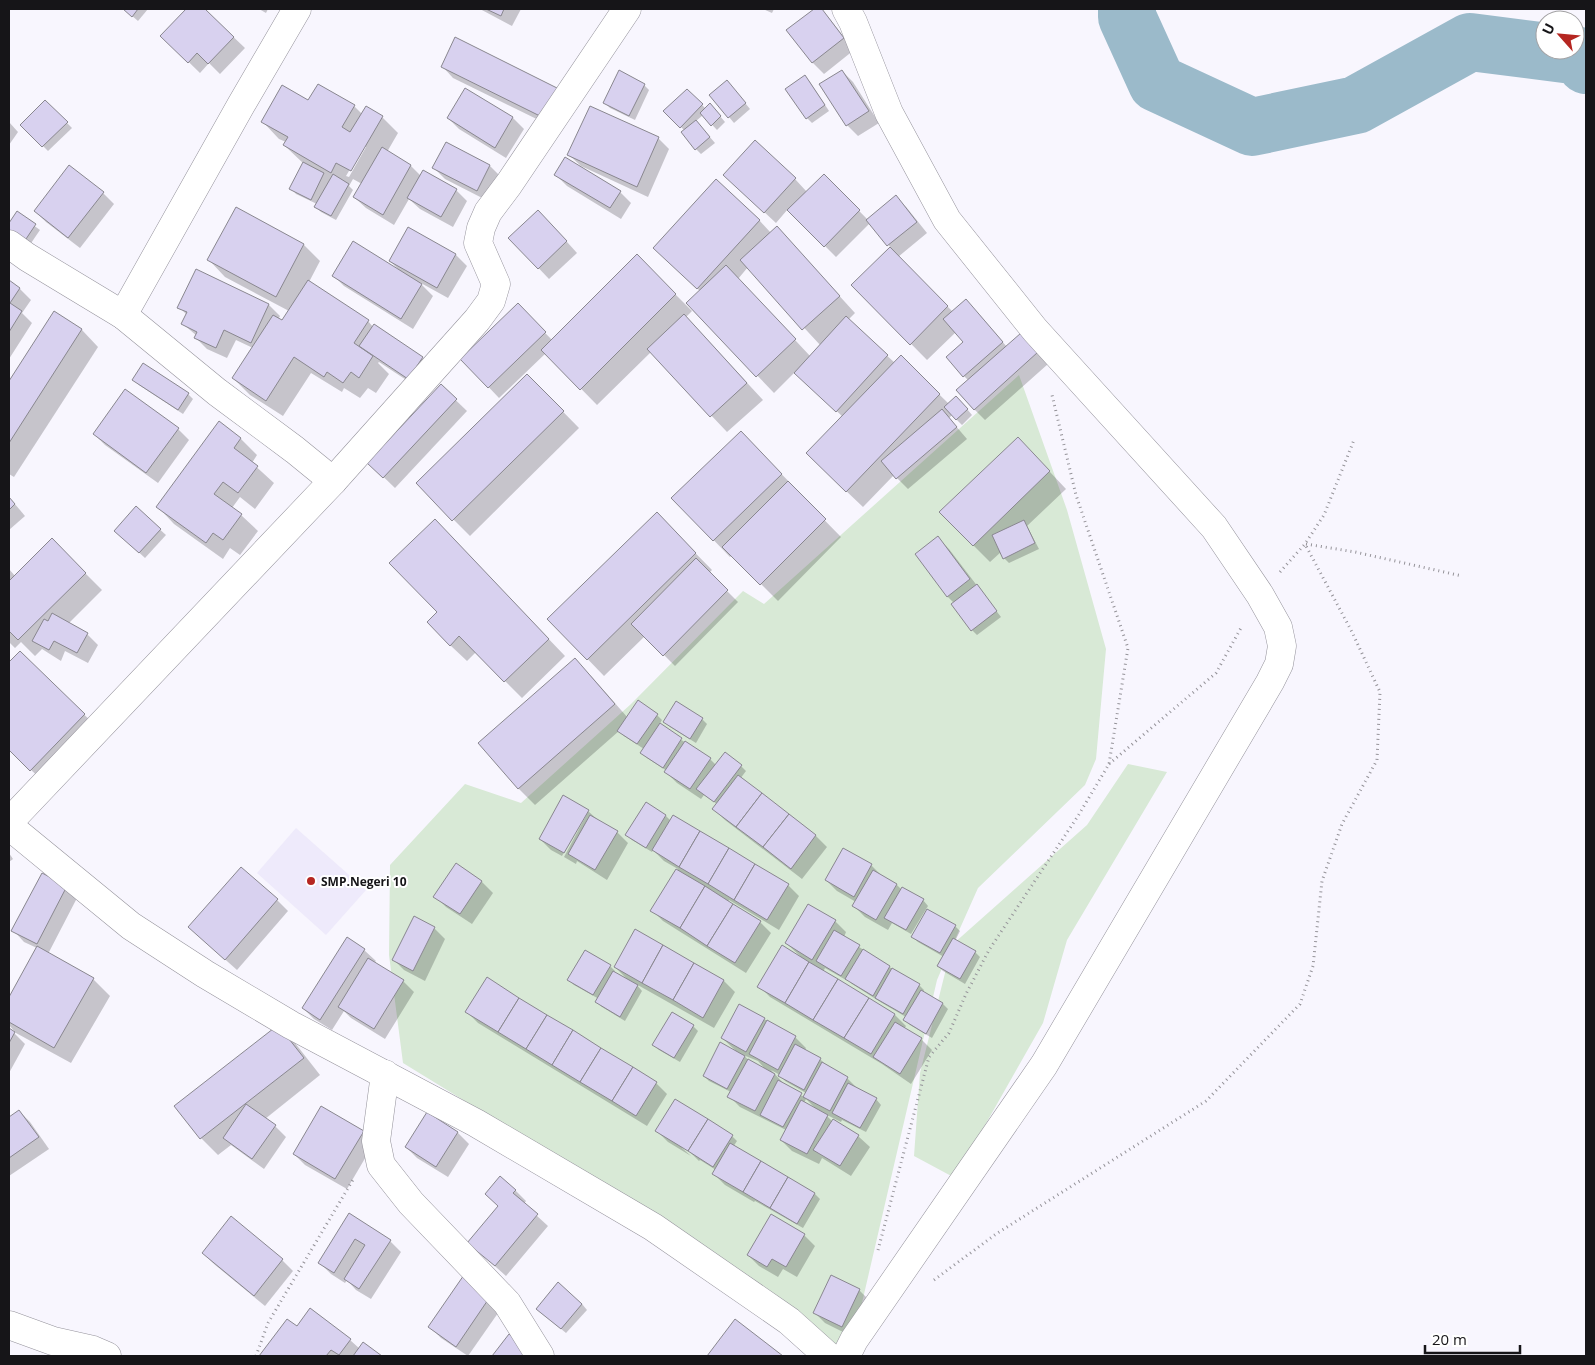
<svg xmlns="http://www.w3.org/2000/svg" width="1595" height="1365" font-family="'Open Sans',sans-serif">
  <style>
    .built { fill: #eeeafb }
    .green { fill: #d8e9d6 }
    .shadow { fill: #0003; fill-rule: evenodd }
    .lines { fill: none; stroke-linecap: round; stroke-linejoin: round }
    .river { stroke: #9bbaca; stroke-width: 58 }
    .building { fill: #d8d1ef; stroke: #89878f }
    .minor-casing { stroke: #95939c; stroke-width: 29 }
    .path { stroke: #959399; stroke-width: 3; stroke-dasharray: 1 4; stroke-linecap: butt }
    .minor { stroke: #fff; stroke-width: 28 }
    .poi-dot { fill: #b52621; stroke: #fff; stroke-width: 2 }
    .labels { text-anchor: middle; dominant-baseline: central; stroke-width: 4; stroke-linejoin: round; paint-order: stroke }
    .poi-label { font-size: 12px; font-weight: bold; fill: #161518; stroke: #fff; text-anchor: start }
  </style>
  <rect width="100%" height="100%" fill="#f8f6fe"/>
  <polygon class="built" points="296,828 366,890 326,935 257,873"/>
  <polygon class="green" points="1019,375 1067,510 1106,649 1096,759 1085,785 978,888 953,944 1087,825 1128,764 1167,772 1067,940 1043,1023 955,1178 914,1156 920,1073 952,945 937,980 855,1333 838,1356 556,1157 403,1063 389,955 390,865 465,784 521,803 631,704 743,591 764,604"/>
  <g class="shadow">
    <polygon points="124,9 148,9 138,21"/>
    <polygon points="188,9 204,9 245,48 220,74 209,63 200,73 162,36"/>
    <polygon points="259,9 268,9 266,13"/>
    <polygon points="480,9 521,9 512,26"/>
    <polygon points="763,9 774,9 772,13"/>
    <polygon points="816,9 821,9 829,18 854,50 824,74 813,63 787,30"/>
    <polygon points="456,39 555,128 453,78 442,66"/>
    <polygon points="842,71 853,82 879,123 858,136 847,125 821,85"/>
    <polygon points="805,77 810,82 829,111 812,123 807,118"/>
    <polygon points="644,85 649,90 635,120 610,108 604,102"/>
    <polygon points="732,87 750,109 734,123 729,117"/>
    <polygon points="466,90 513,118 524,129 506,158 459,129 448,118"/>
    <polygon points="687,90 706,109 715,110 725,122 717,130 703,115 696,121 715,143 701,154 696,149 685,131 665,111"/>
    <polygon points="45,101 72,128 48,151 22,125"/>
    <path d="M309,102l45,4 8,8 20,3 16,16 -11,19 24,14 10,10 35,14 11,11 -14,26 -33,-18 -11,-10 -15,26 -28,-17 -12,-11 8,-13 -9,-5 -4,7 4,4 -17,30 -15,-8 -5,-5 1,-3 -21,-10 -5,-6 13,-24 -20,-19 2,-3 -7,-3 -16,-17zM363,147h3l-17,30 -3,-1z"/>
    <polygon points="9,122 18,132 9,145"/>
    <polygon points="658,138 669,149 648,197 581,166 569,155"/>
    <polygon points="490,166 501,177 488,201 445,179 434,168"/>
    <polygon points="556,175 620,192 631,203 621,219 567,186"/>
    <polygon points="824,175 868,220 896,197 907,208 927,233 898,257 953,312 977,312 1007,347 1021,334 1048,364 985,420 974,409 969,381 964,376 965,342 956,332 927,360 853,285 891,248 870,223 836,257 788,209 776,223 736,186 795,179 807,192"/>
    <polygon points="103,193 114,204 80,248 46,222 35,211"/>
    <polygon points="17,213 40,230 27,249 9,236 9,225"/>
    <path d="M759,220l12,13 22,12 62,68 -7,7 47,43 6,-6 48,47 13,-1 10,12 -10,10 -10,-10 -3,3 18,21 -59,50 -14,-14 -31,32 -39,-37 19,-53 -48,-45 -21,21 -86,-90 12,-12 -29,-27zM748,267l73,79 -10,11 -73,-78z"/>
    <polygon points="549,222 577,253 549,279 510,238"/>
    <polygon points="408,228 456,255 467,266 448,298 419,282 433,296 413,329 344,286 333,275 401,272 390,261"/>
    <polygon points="304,245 320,261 309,282 368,321 373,327 422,358 433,369 420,389 379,362 378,363 389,374 376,393 368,388 360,398 344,388 342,392 311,373 283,416 250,395 233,378 253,348 236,340 227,358 207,349 196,338 197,336 183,324 187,315 179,307 196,271 269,305 280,316 278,320 282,322 289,311 225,277 209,260"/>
    <polygon points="637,256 692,311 686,317 763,400 727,432 651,352 597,405 546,353 499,398 462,359 518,305 552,340"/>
    <polygon points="9,282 20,289 31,300 22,313 32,323 9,359"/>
    <polygon points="54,313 82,330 98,347 14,477 9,474 9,383"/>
    <polygon points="527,375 579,428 470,536 417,483"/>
    <polygon points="134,380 188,394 193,399 183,414 139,385"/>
    <polygon points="441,386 467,411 395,488 369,463"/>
    <polygon points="219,423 241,439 257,455 252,463 274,483 255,509 240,497 232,508 241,515 258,531 240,555 230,548 223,559 174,524 158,507"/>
    <polygon points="178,429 189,440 158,483 105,445 94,434"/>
    <polygon points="757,449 798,491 797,492 841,537 778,601 732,555 730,557 673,498"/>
    <polygon points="1034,455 1066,489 1027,526 1039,549 1009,563 1004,558 1001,552 990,562 973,545"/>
    <polygon points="9,497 25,516 9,530"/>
    <polygon points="136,508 166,535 145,558 121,536"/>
    <polygon points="657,514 712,570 709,573 738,602 675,666 645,636 604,676 549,619"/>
    <polygon points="451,537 565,656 522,698 476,652 467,661 450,645 439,612"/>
    <polygon points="938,538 949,549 1001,617 977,635 972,630 954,603 947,596"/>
    <polygon points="52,540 102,590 68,624 87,634 98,645 88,663 65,651 61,661 42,649 35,656 21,642 15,648 9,642 9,569 15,576"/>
    <polygon points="20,652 101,731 48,786 9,749 9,664"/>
    <polygon points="575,660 592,677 628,718 657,715 662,720 659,725 710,759 716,765 741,766 746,771 740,779 816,836 827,847 802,879 725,820 714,809 717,804 704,795 701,799 677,783 666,772 667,771 647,758 642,753 644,749 624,736 619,731 535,805 518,788"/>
    <polygon points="702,719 707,724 696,743 670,727 664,721"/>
    <polygon points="588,811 599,821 617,832 628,843 607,880 577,861 576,864 564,857 588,812 586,812 562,856 551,850 540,839"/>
    <polygon points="666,816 671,821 788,885 799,896 779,930 729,900 728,902 760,922 771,933 746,973 663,921 652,910 678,869 664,861 653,850 652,852 632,840 627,834"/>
    <polygon points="9,853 13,859 9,862"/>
    <polygon points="456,865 482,882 493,893 472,924 446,907 435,896"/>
    <polygon points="871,865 882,876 897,885 902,890 923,900 928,906 911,934 892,923 888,930 865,917 854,906 856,902 837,891 826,880"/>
    <polygon points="66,887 77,898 48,954 93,979 110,996 71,1063 16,1033 9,1025 9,1000 37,948 24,942 13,930"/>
    <polygon points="277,900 288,911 237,970 201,938"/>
    <polygon points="809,906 835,921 846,932 844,937 894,970 919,985 924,990 923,993 943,1004 948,1009 932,1038 910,1025 905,1020 906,1017 882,1003 852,984 847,979 846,980 825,968 823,972 895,1015 906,1026 904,1029 921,1039 932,1050 911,1084 882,1064 770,997 759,986 800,956 786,943"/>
    <polygon points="955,926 960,931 955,941 975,952 980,957 965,984 943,971 938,966 944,957 918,942 913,937"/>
    <polygon points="434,928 445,939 425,981 404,970 393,959"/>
    <polygon points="636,931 724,981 735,992 714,1028 636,984 642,991 625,1021 602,1007 597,1002 599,999 574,985 569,980 610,966 615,971 614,973 628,980 615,967"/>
    <polygon points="347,939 364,950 376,961 374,963 403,981 414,992 385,1039 351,1018 344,1011 332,1030 314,1019 303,1008"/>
    <polygon points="467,1012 656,1083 667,1094 647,1126 478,1023"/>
    <path d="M764,1019l31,18 11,11 -1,2 15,9 5,5 22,14 11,11 18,10 5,6 -15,27 -24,-12 -1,2 -16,-8 7,7 26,15 12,11 -19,29 -29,-18 -3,6 -27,-13 -11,-11 5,-10 -46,-23 -11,-11 2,-4 -22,-11 -5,-5 31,-26 -13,-12zM743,1055l15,6 7,8 -15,-8zM771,1070l9,5 5,6 21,12 -2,4 -18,-11zM806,1099l11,11 -13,-7z"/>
    <polygon points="278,1026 295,1043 320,1075 265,1119 275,1126 286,1137 264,1169 231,1145 218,1155 201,1138 176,1106"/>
    <polygon points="693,1026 698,1031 680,1062 659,1050 653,1044"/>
    <polygon points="9,1030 14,1033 25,1044 9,1073"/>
    <polygon points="19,1111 30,1122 49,1149 9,1176 9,1119"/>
    <polygon points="427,1114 458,1133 469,1144 448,1177 417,1158 406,1147"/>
    <polygon points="657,1131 732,1136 737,1141 733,1147 815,1194 820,1199 803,1228 755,1201 754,1202 725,1185 714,1174 716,1170 700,1160 699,1161 684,1146 682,1148 691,1156 668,1142"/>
    <polygon points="363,1132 374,1143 347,1189 305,1165 294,1154"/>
    <polygon points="515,1190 526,1201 524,1204 548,1226 506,1276 469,1243"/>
    <polygon points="350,1215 390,1241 401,1252 371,1299 356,1290 347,1280 345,1283 331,1274 320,1263"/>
    <polygon points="231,1218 282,1260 293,1271 265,1306 214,1264 203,1253"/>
    <polygon points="804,1235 815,1246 797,1277 783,1269 778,1277 759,1266 748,1255"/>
    <polygon points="859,1290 870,1301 853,1337 825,1323 814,1312"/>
    <polygon points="494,1292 505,1303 468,1356 441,1338 430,1327"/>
    <polygon points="582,1304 587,1310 566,1333 543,1314"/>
    <polygon points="310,1310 350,1340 360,1349 364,1344 380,1356 261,1356 288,1320 297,1328"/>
    <polygon points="735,1321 781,1356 708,1356"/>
  </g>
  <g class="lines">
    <polyline class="river" points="1127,9 1127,17 1157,83 1252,127 1356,105 1470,42 1580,56 1586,65"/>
  </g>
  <g class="building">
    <polygon points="123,9 138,9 132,17"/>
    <polygon points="186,9 205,9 234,37 208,64 197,53 188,63 160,36"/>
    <polygon points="486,9 504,9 501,16"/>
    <polygon points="814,9 822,9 844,38 812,63 786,30"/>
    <polygon points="455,37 559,89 544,118 441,67"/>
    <polygon points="619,70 645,84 629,116 603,103"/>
    <polygon points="842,70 869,111 846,126 819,84"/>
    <polygon points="805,75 825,105 806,119 785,89"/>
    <polygon points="727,80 746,103 728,118 709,95"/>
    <polygon points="318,84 355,105 342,127 350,132 366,106 383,116 351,171 336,163 331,173 283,145 288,137 261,122 282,85 308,100"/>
    <polygon points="465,88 513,117 495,148 447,118"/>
    <polygon points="687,89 703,104 680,128 663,111"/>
    <polygon points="45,100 68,122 42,147 20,125"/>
    <polygon points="710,103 721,116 711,126 700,113"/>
    <polygon points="590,106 659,137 637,187 567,155"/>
    <polygon points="696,120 710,137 695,150 681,132"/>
    <polygon points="755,140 796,178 764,213 723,175"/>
    <polygon points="446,142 490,165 477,191 432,168"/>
    <polygon points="382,147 411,165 383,215 353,197"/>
    <polygon points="565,157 621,191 610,208 554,175"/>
    <polygon points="303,162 324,173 311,200 289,189"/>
    <polygon points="69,165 104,192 68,238 34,211"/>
    <polygon points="423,170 457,189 441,217 407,198"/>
    <polygon points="333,174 349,184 331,216 314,207"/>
    <polygon points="824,174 860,210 824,247 787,210"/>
    <polygon points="716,179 760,220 697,289 653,248"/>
    <polygon points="896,195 917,222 887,246 866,220"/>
    <polygon points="236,207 304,244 276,297 207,260"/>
    <polygon points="538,210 567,241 538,269 508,238"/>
    <polygon points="17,211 36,224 22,245 9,236 9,223"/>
    <polygon points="777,226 840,296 802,330 740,260"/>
    <polygon points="408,227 456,254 437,288 389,261"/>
    <polygon points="353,241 422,284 401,319 332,276"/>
    <polygon points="890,247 948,306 910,345 851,285"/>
    <polygon points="637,254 676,294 580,390 541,350"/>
    <polygon points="726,265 796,339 756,377 686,303"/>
    <polygon points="196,269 269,304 251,343 224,330 216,348 194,338 197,332 181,324 187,312 177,308"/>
    <polygon points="9,280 20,288 10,303 22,311 9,332"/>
    <polygon points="308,280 369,320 354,343 373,356 359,378 351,372 343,383 327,372 324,377 294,357 266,401 232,378 273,315 282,320"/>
    <polygon points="966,299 1003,342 963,377 946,357 963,342 943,319"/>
    <polygon points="518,303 546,332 488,388 460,359"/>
    <polygon points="54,311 82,329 9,443 9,381"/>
    <polygon points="684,314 747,383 710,417 647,349"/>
    <polygon points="846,316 888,355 836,412 794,373"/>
    <polygon points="374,324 423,357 408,379 359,346"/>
    <polygon points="1021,333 1038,352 974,410 956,390"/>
    <polygon points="901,355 940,394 846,492 806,453"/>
    <polygon points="143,363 189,393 178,410 132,380"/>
    <polygon points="527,374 564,411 452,521 416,483"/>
    <polygon points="441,384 457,399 383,478 367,463"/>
    <polygon points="125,389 179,428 146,473 93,434"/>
    <polygon points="956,396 968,409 956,420 944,407"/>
    <polygon points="942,409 957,427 896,479 881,461"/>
    <polygon points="219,421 241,438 234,448 258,466 238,493 223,482 214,494 242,514 223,540 213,533 206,543 156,507"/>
    <polygon points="741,431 782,474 713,541 671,498"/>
    <polygon points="1018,437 1050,471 973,546 939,512"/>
    <polygon points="788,481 826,519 760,585 722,547"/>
    <polygon points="9,497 15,504 9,510"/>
    <polygon points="136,506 161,529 139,553 114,531"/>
    <polygon points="657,512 696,553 587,660 547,619"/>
    <polygon points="435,519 549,639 504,682 459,636 450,646 427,622 437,612 389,563"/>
    <polygon points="1024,520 1035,543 1003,559 992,535"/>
    <polygon points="938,536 970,579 947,597 915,554"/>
    <polygon points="52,538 86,573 18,640 9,631 9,581"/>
    <polygon points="696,558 728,590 663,656 631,624"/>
    <polygon points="977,584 997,611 971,631 951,604"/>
    <polygon points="52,613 88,633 77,653 54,641 49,650 32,641 44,619 48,621"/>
    <polygon points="20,651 85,714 30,771 9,750 9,662"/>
    <polygon points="575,658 615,704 518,789 478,743"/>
    <polygon points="638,700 658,714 637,744 617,731"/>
    <polygon points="676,701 703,718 690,739 663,722"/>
    <polygon points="660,723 682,738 663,768 640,753"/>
    <polygon points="685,741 711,758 690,789 664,772"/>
    <polygon points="725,752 742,765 714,802 696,789"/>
    <polygon points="738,775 762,793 736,827 712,809"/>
    <polygon points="762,793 789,814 763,847 736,827"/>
    <polygon points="563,795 589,810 564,853 539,839"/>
    <polygon points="646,802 666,815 646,848 625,835"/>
    <polygon points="789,814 816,835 791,869 763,847"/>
    <polygon points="590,815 618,831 595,870 568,854"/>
    <polygon points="673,815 700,831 679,867 652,850"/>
    <polygon points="700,831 729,848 708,884 679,867"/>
    <polygon points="729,848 755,864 734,900 708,884"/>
    <polygon points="843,848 872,864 854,897 825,880"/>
    <polygon points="456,863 482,881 460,914 433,897"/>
    <polygon points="755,864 789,884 767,920 734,900"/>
    <polygon points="241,867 278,899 225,960 188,927"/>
    <polygon points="676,869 705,886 680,928 650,911"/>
    <polygon points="873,870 897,884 876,920 852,906"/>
    <polygon points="42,873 67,886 37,944 11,931"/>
    <polygon points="705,886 733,904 707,946 680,928"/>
    <polygon points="902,887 924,899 906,930 884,918"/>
    <polygon points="733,904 761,921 735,963 707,946"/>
    <polygon points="808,904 836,920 812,960 785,943"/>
    <polygon points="927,909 956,925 940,953 911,937"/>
    <polygon points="414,916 435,927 413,971 392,960"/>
    <polygon points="635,929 663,945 642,983 614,967"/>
    <polygon points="834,930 860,945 841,976 816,961"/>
    <polygon points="347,937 365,949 320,1020 302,1008"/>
    <polygon points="953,938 976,951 960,979 937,966"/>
    <polygon points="663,945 694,963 673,1000 642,983"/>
    <polygon points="782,945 809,962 785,1003 757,987"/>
    <polygon points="37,946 94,978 54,1048 9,1022 9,997"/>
    <polygon points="863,949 890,966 873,996 845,979"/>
    <polygon points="585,950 611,965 593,995 567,980"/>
    <polygon points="368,958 404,980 374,1029 338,1007"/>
    <polygon points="809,962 838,979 813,1020 785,1003"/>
    <polygon points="694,963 724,980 703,1018 673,1000"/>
    <polygon points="892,968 920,984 903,1014 875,998"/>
    <polygon points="613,971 638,985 620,1017 595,1002"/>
    <polygon points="487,977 519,998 498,1032 465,1012"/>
    <polygon points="838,979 869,998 844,1038 813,1020"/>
    <polygon points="921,990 943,1003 926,1034 903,1020"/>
    <polygon points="519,998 547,1015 526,1049 498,1032"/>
    <polygon points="869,998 895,1014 871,1054 844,1038"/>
    <polygon points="739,1004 765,1018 746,1052 721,1038"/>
    <polygon points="672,1012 694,1025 674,1058 652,1045"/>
    <polygon points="547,1015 573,1030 552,1065 526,1049"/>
    <polygon points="767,1020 796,1036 778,1070 749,1054"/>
    <polygon points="895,1022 922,1038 900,1074 873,1057"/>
    <polygon points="278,1025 304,1058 200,1139 174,1106"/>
    <polygon points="9,1028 15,1032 9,1043"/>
    <polygon points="573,1030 601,1048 580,1082 552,1065"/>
    <polygon points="720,1042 745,1056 727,1089 703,1076"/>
    <polygon points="795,1044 821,1058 804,1090 778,1076"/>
    <polygon points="601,1048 633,1067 612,1101 580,1082"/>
    <polygon points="748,1059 775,1074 755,1111 727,1097"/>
    <polygon points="822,1062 848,1077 830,1111 803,1097"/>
    <polygon points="633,1067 657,1082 636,1116 612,1101"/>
    <polygon points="778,1080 802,1093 783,1127 760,1115"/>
    <polygon points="848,1083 877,1098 860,1128 832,1113"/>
    <polygon points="675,1099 708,1119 688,1151 655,1131"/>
    <polygon points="801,1100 828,1115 807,1154 780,1140"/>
    <polygon points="246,1104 276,1125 252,1159 223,1138"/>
    <polygon points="321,1106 364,1131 335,1179 293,1154"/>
    <polygon points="19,1110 39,1137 9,1158 9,1117"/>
    <polygon points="427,1112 458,1132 436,1167 405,1147"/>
    <polygon points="708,1119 733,1135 713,1167 688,1151"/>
    <polygon points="833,1119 859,1135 840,1166 813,1150"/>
    <polygon points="730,1143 761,1161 743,1192 712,1174"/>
    <polygon points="761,1161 788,1177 770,1208 743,1192"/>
    <polygon points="500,1176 516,1190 513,1193 538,1214 495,1266 467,1243 498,1206 485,1194"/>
    <polygon points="788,1177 815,1193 797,1224 770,1208"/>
    <polygon points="349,1213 391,1240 359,1289 344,1279 365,1245 355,1239 334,1273 318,1263"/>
    <polygon points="771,1214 805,1234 786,1267 772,1259 767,1267 747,1255"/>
    <polygon points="231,1216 283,1259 254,1296 202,1253"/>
    <polygon points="466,1272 494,1291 456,1347 428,1327"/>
    <polygon points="831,1275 860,1289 842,1327 813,1313"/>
    <polygon points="558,1282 582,1304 561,1329 536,1309"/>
    <polygon points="310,1308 351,1339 339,1355 331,1350 326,1356 259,1356 287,1319 297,1326"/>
    <polygon points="735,1319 783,1356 707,1356"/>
    <polygon points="509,1334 532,1352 528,1356 492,1356"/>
    <polygon points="363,1342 382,1356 353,1356"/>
  </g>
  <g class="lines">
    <g class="minor-casing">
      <g id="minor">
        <polyline points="846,9 853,22 889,113 947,220 1035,330 1214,527 1260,595 1278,627 1282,646 1279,664 1270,682 1044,1065 854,1340 846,1356"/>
        <polyline points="9,244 27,257 123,315 217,392 295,450 333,481 9,822"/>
        <polyline points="123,315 241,105 297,9"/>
        <polyline points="333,481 477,320 491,301 496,284 478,243 481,228 488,212 509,184 627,9"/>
        <polyline points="9,826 131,926 205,974 291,1025 476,1123 653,1227 789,1321 828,1356"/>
        <polyline points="385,1074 376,1141 381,1165 411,1203 507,1303 540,1356"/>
        <polyline points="9,1325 53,1341 93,1350 107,1356"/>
      </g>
    </g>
    <g class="path">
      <polyline points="1306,544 1355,552 1462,576"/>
      <polyline points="1280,572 1305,544 1324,515 1354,440"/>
      <polyline points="1109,764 1216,673 1242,626"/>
      <polyline points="878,1250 929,1057 949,1033 966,994 989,950 1078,816 1109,764 1128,648 1076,495 1052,395"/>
      <polyline points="934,1280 996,1234 1206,1101 1300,1004 1313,966 1322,881 1342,824 1377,760 1380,692 1352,632 1305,544"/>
      <polyline points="256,1356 268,1323 354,1178"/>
    </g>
    <use href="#minor" class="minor"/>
  </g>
  <circle class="poi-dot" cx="311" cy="881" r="5"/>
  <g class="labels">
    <g class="poi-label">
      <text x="321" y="881">SMP.Negeri 10</text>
    </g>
  </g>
  <rect width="1595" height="1365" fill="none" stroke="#161518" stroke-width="20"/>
  <g transform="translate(1560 35) rotate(297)"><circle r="24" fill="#ffffff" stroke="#a2a1a3"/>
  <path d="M0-4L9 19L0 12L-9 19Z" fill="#b52621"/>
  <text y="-8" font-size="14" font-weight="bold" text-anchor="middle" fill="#161518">U</text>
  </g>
  <path d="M1425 1345v8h95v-8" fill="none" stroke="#161518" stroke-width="2.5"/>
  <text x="1432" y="1345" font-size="15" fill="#161518" stroke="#ffffff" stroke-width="4" paint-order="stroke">20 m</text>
</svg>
